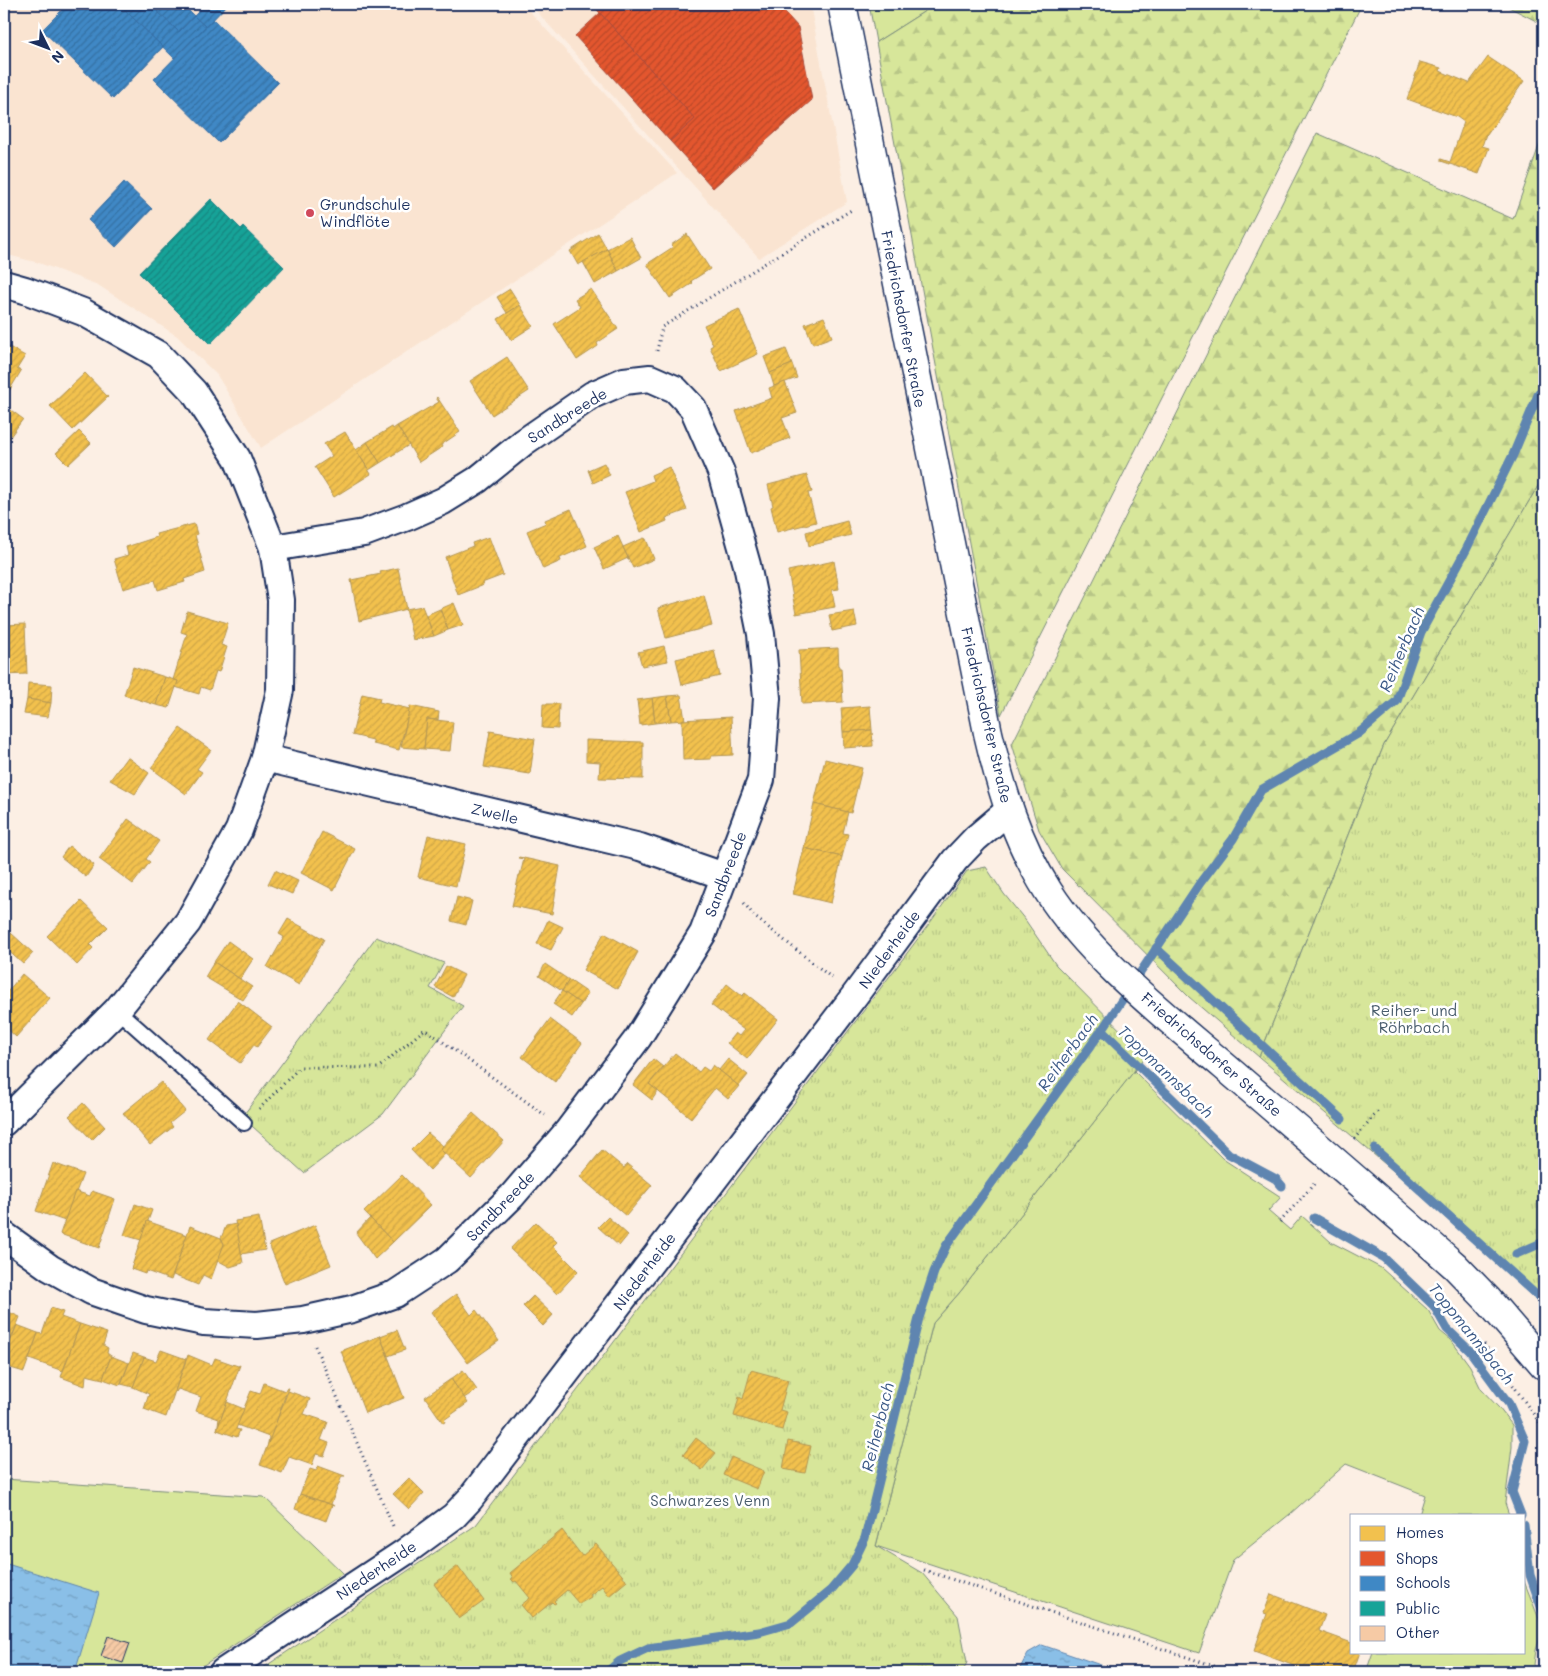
<svg xmlns="http://www.w3.org/2000/svg" width="1548" height="1676" font-family="Mali,sans-serif">
  <style>
    .built { fill: #fae4d1 }
    .grass { fill: #d7e69a; stroke: #798a7c }
    .forest { fill: url(#forest-firs); stroke: #798a7c }
    .park { fill: url(#park-tufts); stroke: #798a7c }
    .water { fill: url(#water-ripples); stroke: #5e85b0 }
    .homes { fill: url(#homes-hatch); stroke: #b29553 }
    .shops { fill: url(#shops-hatch); stroke: #a84b3c }
    .schools { fill: url(#schools-hatch); stroke: #346da6 }
    .public { fill: url(#public-hatch); stroke: #188087 }
    .lines { fill: none; stroke-linecap: round; stroke-linejoin: round }
    .stream { stroke: #5e85b0; stroke-width: 9 }
    .building { fill: url(#building-hatch); stroke: #1b2f5e }
    .service-casing { stroke: #1b2f5e; stroke-width: 18 }
    .minor-casing { stroke: #1b2f5e; stroke-width: 30 }
    .secondary-casing { stroke: #1b2f5e; stroke-width: 31 }
    .path { stroke: #1b2f5e; stroke-width: 3; stroke-dasharray: 1 4; stroke-linecap: butt }
    .service { stroke: #fff; stroke-width: 14 }
    .minor { stroke: #fff; stroke-width: 26 }
    .secondary { stroke: #fff; stroke-width: 28 }
    .poi-dot { fill: #d1495b; stroke: #fff; stroke-width: 2 }
    .labels { text-anchor: middle; dominant-baseline: central; stroke-width: 5; stroke-linejoin: round; paint-order: stroke }
    .poi-label { font-size: 15px; fill: #1b2f5e; stroke: #fff; text-anchor: start }
    .street-label { font-size: 15px; fill: #1b2f5e; stroke: #fff }
    .park-label { font-size: 15px; fill: #4a5d6d; stroke: #fff }
    .water-label { font-size: 16px; font-style: italic; fill: #3c5a87; stroke: #fff }
  </style>
  <defs>
    <pattern id="forest-firs" width="22" height="20" patternUnits="userSpaceOnUse" patternTransform="scale(1.25)"><rect width="22" height="20" fill="#d7e69a"/><path d="M5 1l3.5 6h-7zM16 11l3.5 6h-7z" fill="#b8c687"/></pattern>
    <pattern id="park-tufts" width="24" height="20" patternUnits="userSpaceOnUse" patternTransform="scale(1.25)"><rect width="24" height="20" fill="#d7e69a"/><path d="M3 7l-1-3M5 7V3M7 7l1-3M15 17l-1-3M17 17v-4M19 17l1-3" fill="none" stroke="#b8c687"/></pattern>
    <pattern id="water-ripples" width="26" height="14" patternUnits="userSpaceOnUse" patternTransform="scale(1.25)"><rect width="26" height="14" fill="#8abfe7"/><path d="M2 4q2-2 4 0t4 0M15 11q2-2 4 0t4 0" fill="none" stroke="#709cbe"/></pattern>
    <pattern id="homes-hatch" width="6" height="6" patternUnits="userSpaceOnUse" patternTransform="scale(1.25)"><rect width="6" height="6" fill="#f2c14e"/><path d="M-1 1l2-2M0 6l6-6M5 7l2-2" fill="none" stroke="#cfa646"/></pattern>
    <pattern id="shops-hatch" width="6" height="6" patternUnits="userSpaceOnUse" patternTransform="scale(1.25)"><rect width="6" height="6" fill="#e4572e"/><path d="M-1 1l2-2M0 6l6-6M5 7l2-2" fill="none" stroke="#b8482a"/></pattern>
    <pattern id="schools-hatch" width="6" height="6" patternUnits="userSpaceOnUse" patternTransform="scale(1.25)"><rect width="6" height="6" fill="#3f88c5"/><path d="M-1 1l2-2M0 6l6-6M5 7l2-2" fill="none" stroke="#3470a3"/></pattern>
    <pattern id="public-hatch" width="6" height="6" patternUnits="userSpaceOnUse" patternTransform="scale(1.25)"><rect width="6" height="6" fill="#17a398"/><path d="M-1 1l2-2M0 6l6-6M5 7l2-2" fill="none" stroke="#14857f"/></pattern>
    <pattern id="building-hatch" width="6" height="6" patternUnits="userSpaceOnUse" patternTransform="scale(1.25)"><rect width="6" height="6" fill="#f6caa5"/><path d="M-1 1l2-2M0 6l6-6M5 7l2-2" fill="none" stroke="#d2ae90"/></pattern>
  </defs>
  <rect width="100%" height="100%" fill="#fcefe4"/>
  <filter id="ink" filterUnits="userSpaceOnUse"><feTurbulence type="fractalNoise" baseFrequency=".02" numOctaves="2"/><feDisplacementMap in="SourceGraphic" scale="10" xChannelSelector="R" yChannelSelector="G"/><feConvolveMatrix kernelMatrix="1 2 1 2 8 2 1 2 1" color-interpolation-filters="sRGB"/></filter>
  <g filter="url(#ink)">
    <g class="built">
      <polygon points="4,4 523,4 677,173 261,448 217,375 177,336 98,285 39,263 4,254"/>
      <polygon points="530,4 810,4 847,202 759,258"/>
    </g>
    <g class="grass">
      <polygon points="869,4 936,4 876,42"/>
      <polygon points="1134,1071 1223,1159 1281,1197 1268,1211 1290,1230 1302,1216 1331,1242 1381,1268 1428,1310 1440,1331 1451,1340 1470,1366 1481,1389 1499,1408 1512,1425 1512,1447 1505,1503 1509,1515 1419,1515 1425,1495 1346,1464 1290,1514 1233,1560 1199,1653 876,1546 933,1323 960,1292"/>
      <polygon points="4,1479 264,1497 343,1573 193,1672 4,1672"/>
      <polygon points="1524,1581 1543,1629 1536,1650 1533,1672 1366,1672 1373,1652 1524,1652"/>
    </g>
    <g class="forest">
      <polygon points="936,4 1362,4 1001,715 876,42"/>
      <polygon points="1503,4 1544,4 1544,25"/>
      <polygon points="1544,132 1544,476 1384,745 1259,1057 1189,997 1062,869 1039,830 1012,744 1317,133 1513,219"/>
    </g>
    <g class="park">
      <polygon points="1544,476 1544,1307 1405,1181 1259,1057 1384,745"/>
      <polygon points="986,867 1004,894 1026,921 1056,965 1146,1056 960,1292 933,1323 876,1546 922,1573 958,1616 967,1662 963,1672 257,1672 476,1525 932,920 967,871"/>
      <polygon points="376,937 444,963 430,988 463,1006 383,1114 304,1173 242,1117"/>
    </g>
    <g class="water">
      <polygon points="4,1563 99,1593 75,1672 4,1672"/>
      <polygon points="1042,1645 1121,1672 1018,1672 1028,1653"/>
    </g>
    <g class="homes">
      <polygon points="1488,57 1524,81 1487,135 1486,134 1482,146 1489,148 1479,174 1441,161 1441,159 1450,162 1464,122 1457,117 1407,99 1420,62 1441,68 1440,71 1469,83"/>
      <polygon points="598,233 607,249 578,265 570,251"/>
      <polygon points="687,234 710,269 691,281 693,283 670,298 647,264 673,247 671,245"/>
      <polygon points="630,237 641,258 618,271 607,249"/>
      <polygon points="607,249 618,271 595,284 583,262"/>
      <polygon points="510,289 520,305 507,313 497,297"/>
      <polygon points="591,289 618,329 597,343 598,346 577,360 554,324 580,307 575,299"/>
      <polygon points="520,305 533,326 511,340 498,319"/>
      <polygon points="739,309 758,354 721,371 710,347 713,345 704,325"/>
      <polygon points="824,317 832,337 813,344 805,324"/>
      <polygon points="4,344 25,356 17,369 21,371 6,396 4,395"/>
      <polygon points="786,349 792,364 770,373 764,357"/>
      <polygon points="507,357 529,391 492,415 470,381"/>
      <polygon points="792,364 797,378 774,386 770,373"/>
      <polygon points="85,373 108,397 73,430 50,406"/>
      <polygon points="785,382 797,413 782,418 790,438 751,453 736,411 772,398 769,388"/>
      <polygon points="437,397 460,432 441,445 442,447 419,462 397,426 439,402 436,398"/>
      <polygon points="4,405 23,419 7,441 4,439"/>
      <polygon points="397,426 409,445 380,463 367,442 392,427 393,429"/>
      <polygon points="79,431 91,443 68,465 56,453"/>
      <polygon points="345,432 371,474 334,497 315,467 332,456 324,444"/>
      <polygon points="367,442 380,463 369,470 356,450"/>
      <polygon points="604,463 610,475 593,483 588,470"/>
      <polygon points="669,467 687,510 666,518 667,521 641,532 625,492 653,481 651,475"/>
      <polygon points="807,475 812,492 808,493 816,522 777,532 771,507 773,506 768,485"/>
      <polygon points="571,509 587,546 560,558 561,561 543,569 527,531 546,523 545,520"/>
      <polygon points="847,521 851,535 809,546 806,532"/>
      <polygon points="194,524 197,534 195,535 205,572 184,579 185,582 158,590 155,580 123,589 114,559 128,555 126,547 157,537 156,534"/>
      <polygon points="618,536 628,558 604,569 594,547"/>
      <polygon points="489,537 503,575 482,583 483,585 458,595 445,557 473,546 472,543"/>
      <polygon points="644,538 646,539 654,559 633,568 623,547"/>
      <polygon points="834,561 839,589 832,590 835,607 796,614 788,571"/>
      <polygon points="398,568 407,609 359,621 351,580 381,574 380,572"/>
      <polygon points="704,595 712,626 666,638 658,608"/>
      <polygon points="454,603 463,625 448,630 440,609"/>
      <polygon points="422,606 434,636 413,640 406,609"/>
      <polygon points="440,609 448,630 434,636 426,615"/>
      <polygon points="187,611 228,623 221,645 227,647 219,672 216,671 210,690 201,687 199,694 175,687 178,681 173,680 187,634 181,632"/>
      <polygon points="854,611 857,626 832,631 829,615"/>
      <polygon points="25,624 27,674 4,675 4,625"/>
      <polygon points="664,646 668,661 642,666 638,652"/>
      <polygon points="838,648 839,668 841,668 843,702 802,704 799,650"/>
      <polygon points="714,650 720,676 682,685 676,659"/>
      <polygon points="133,667 165,677 156,705 124,695"/>
      <polygon points="165,677 178,681 169,708 156,705"/>
      <polygon points="28,683 52,685 51,703 27,699"/>
      <polygon points="362,694 380,698 379,702 410,709 399,750 373,744 373,740 352,735"/>
      <polygon points="681,695 685,720 671,721 667,696"/>
      <polygon points="667,696 671,721 655,723 652,698"/>
      <polygon points="652,698 655,723 640,725 637,700"/>
      <polygon points="27,699 51,703 48,717 24,714"/>
      <polygon points="543,704 559,704 558,729 542,728"/>
      <polygon points="410,706 439,712 438,720 427,719 424,749 401,747"/>
      <polygon points="870,706 872,730 843,732 841,708"/>
      <polygon points="731,717 733,755 711,756 711,759 683,760 682,720"/>
      <polygon points="427,719 453,722 450,751 424,749"/>
      <polygon points="180,728 211,750 197,769 202,772 186,794 151,768"/>
      <polygon points="872,730 873,746 844,748 843,732"/>
      <polygon points="490,731 535,739 530,774 484,767"/>
      <polygon points="586,740 643,742 643,779 599,778 600,762 586,761"/>
      <polygon points="127,757 149,773 135,794 110,780"/>
      <polygon points="825,759 862,768 851,813 814,804"/>
      <polygon points="814,804 848,812 843,833 848,834 842,857 804,848"/>
      <polygon points="128,819 159,841 146,859 150,862 133,884 99,859"/>
      <polygon points="322,832 355,849 334,890 301,873"/>
      <polygon points="428,835 466,844 456,886 418,877"/>
      <polygon points="69,846 94,865 86,877 61,857"/>
      <polygon points="804,848 842,857 831,903 793,894"/>
      <polygon points="519,857 560,866 552,914 512,906 519,875 520,875 524,859 518,858"/>
      <polygon points="275,870 298,881 292,894 268,884"/>
      <polygon points="457,897 472,901 466,925 451,921"/>
      <polygon points="81,901 108,927 90,945 93,948 77,965 47,936"/>
      <polygon points="288,919 324,939 299,985 267,967 284,937 279,934"/>
      <polygon points="548,920 563,927 551,950 537,944"/>
      <polygon points="11,933 33,953 23,964 4,947 4,941"/>
      <polygon points="604,933 638,952 618,989 583,970"/>
      <polygon points="228,941 253,959 240,979 214,962"/>
      <polygon points="214,962 252,987 243,1000 205,977"/>
      <polygon points="545,964 569,980 562,991 539,976"/>
      <polygon points="446,966 464,975 453,997 435,987"/>
      <polygon points="22,974 50,998 16,1037 4,1026 4,996"/>
      <polygon points="569,980 588,993 581,1004 562,991"/>
      <polygon points="727,984 742,996 745,993 778,1019 747,1059 727,1043 735,1033 739,1036 744,1030 711,1005"/>
      <polygon points="562,991 581,1004 572,1017 553,1004"/>
      <polygon points="238,1001 272,1027 257,1047 254,1045 240,1063 209,1040"/>
      <polygon points="550,1019 582,1043 555,1082 522,1057"/>
      <polygon points="675,1053 699,1072 703,1067 709,1071 713,1065 739,1086 728,1099 715,1088 691,1118 649,1084"/>
      <polygon points="653,1059 663,1067 649,1084 658,1091 652,1100 633,1085"/>
      <polygon points="728,1059 748,1075 739,1086 719,1070"/>
      <polygon points="161,1082 185,1111 170,1123 173,1127 150,1145 123,1113"/>
      <polygon points="83,1103 105,1127 92,1140 69,1116"/>
      <polygon points="473,1113 504,1141 471,1178 440,1149"/>
      <polygon points="428,1133 443,1146 440,1149 445,1154 430,1170 411,1150"/>
      <polygon points="602,1150 624,1168 627,1164 652,1185 626,1216 580,1177"/>
      <polygon points="53,1163 83,1174 65,1221 36,1211"/>
      <polygon points="402,1175 431,1205 393,1242 364,1212"/>
      <polygon points="75,1191 90,1196 92,1191 115,1199 99,1248 60,1234"/>
      <polygon points="135,1204 152,1210 141,1240 124,1235"/>
      <polygon points="259,1217 265,1250 241,1254 235,1221"/>
      <polygon points="608,1217 628,1235 619,1246 598,1227"/>
      <polygon points="370,1218 393,1242 375,1259 356,1233"/>
      <polygon points="147,1221 187,1235 171,1280 146,1271 145,1274 131,1269"/>
      <polygon points="536,1222 557,1242 553,1246 578,1271 557,1294 510,1249"/>
      <polygon points="236,1224 243,1263 230,1267 217,1260 224,1244 221,1238 226,1226"/>
      <polygon points="315,1225 331,1265 285,1284 269,1244"/>
      <polygon points="190,1226 221,1238 224,1244 211,1279 203,1275 198,1285 173,1275"/>
      <polygon points="456,1294 471,1315 476,1310 499,1341 468,1363 431,1312"/>
      <polygon points="533,1296 553,1315 543,1326 523,1306"/>
      <polygon points="51,1308 63,1312 61,1317 80,1324 63,1371 29,1359 38,1333 42,1334"/>
      <polygon points="4,1310 20,1317 4,1357"/>
      <polygon points="80,1324 107,1333 103,1345 108,1348 107,1353 111,1356 103,1379 86,1375 85,1386 61,1377"/>
      <polygon points="17,1325 38,1333 24,1372 4,1366 4,1357"/>
      <polygon points="397,1330 405,1350 388,1356 380,1336"/>
      <polygon points="380,1336 404,1398 365,1413 341,1351"/>
      <polygon points="161,1350 186,1359 166,1417 144,1409 149,1394 133,1387 144,1357 156,1361"/>
      <polygon points="133,1353 144,1357 133,1387 121,1384"/>
      <polygon points="188,1355 212,1365 215,1358 238,1366 240,1365 217,1430 219,1419 196,1411 201,1397 178,1389 176,1392 175,1391"/>
      <polygon points="111,1356 129,1363 120,1385 103,1379"/>
      <polygon points="463,1370 477,1390 464,1398 451,1379"/>
      <polygon points="751,1370 788,1380 780,1410 787,1412 782,1430 734,1416 739,1397 743,1399"/>
      <polygon points="451,1379 468,1403 444,1420 445,1422 443,1423 425,1397"/>
      <polygon points="264,1383 285,1391 287,1388 288,1388 267,1449 269,1437 237,1425 251,1391 260,1394"/>
      <polygon points="288,1391 310,1399 304,1414 328,1422 321,1440 329,1443 324,1456 316,1454 312,1465 289,1457 282,1473 260,1465"/>
      <polygon points="227,1402 244,1409 236,1429 240,1430 237,1437 217,1430"/>
      <polygon points="696,1438 716,1453 702,1470 683,1455"/>
      <polygon points="788,1441 811,1446 805,1473 783,1469"/>
      <polygon points="731,1457 764,1471 757,1489 723,1475"/>
      <polygon points="318,1466 345,1476 342,1476 331,1504 334,1506 300,1494 310,1469 316,1471"/>
      <polygon points="409,1478 424,1493 409,1509 393,1494"/>
      <polygon points="300,1494 332,1505 326,1521 295,1509"/>
      <polygon points="562,1530 582,1556 596,1544 627,1581 609,1596 602,1586 590,1595 591,1597 579,1604 567,1590 554,1601 556,1603 554,1604 552,1602 532,1618 521,1605 530,1598 516,1581 514,1582 511,1579 513,1578 510,1573"/>
      <polygon points="458,1566 484,1601 459,1619 434,1584"/>
      <polygon points="1271,1594 1325,1615 1319,1631 1352,1643 1352,1652 1360,1652 1353,1672 1311,1672 1254,1651 1267,1614 1264,1613"/>
    </g>
    <g class="shops">
      <polygon points="592,4 777,4 798,27 812,100 713,188 670,141 695,119"/>
      <polygon points="600,13 695,119 670,141 575,36"/>
    </g>
    <g class="schools">
      <polygon points="68,4 119,4 163,47 113,99 42,30"/>
      <polygon points="119,4 150,4 179,32 194,16 206,27 174,58"/>
      <polygon points="150,4 182,4 194,16 179,32"/>
      <polygon points="206,4 228,4 206,27 194,16"/>
      <polygon points="213,19 278,83 219,143 154,79"/>
      <polygon points="124,182 152,209 116,247 88,220"/>
    </g>
    <polygon class="public" points="211,199 241,229 243,227 284,267 210,344 139,273"/>
    <g class="lines">
      <g class="stream">
        <polyline points="1156,948 1342,1119"/>
        <polyline points="1102,1030 1229,1154 1276,1179 1282,1186"/>
        <polyline points="1375,1149 1544,1302"/>
        <polyline points="1314,1218 1384,1258 1434,1306 1447,1329 1470,1351 1509,1404 1525,1441 1512,1492 1521,1515"/>
        <polyline points="1516,1254 1544,1242"/>
        <polyline points="1524,1525 1530,1575 1544,1615"/>
        <polyline points="607,1672 620,1661 648,1648 759,1632 791,1623 831,1590 852,1565 865,1538 919,1318 934,1272 946,1246 1102,1030 1200,883 1233,839 1261,790 1359,733 1397,701 1421,632 1466,550 1513,455 1538,395 1544,386"/>
        <polyline points="1542,1672 1544,1661"/>
      </g>
    </g>
    <polygon class="building" points="108,1636 130,1643 123,1663 101,1656"/>
    <g class="lines">
      <g class="service-casing">
        <polyline id="service" points="117,1010 244,1123"/>
      </g>
      <g class="minor-casing">
        <g id="minor">
          <polyline points="4,284 25,290 83,312 159,355 194,392 237,458 273,548 281,600 280,690 265,758 239,830 188,922 117,1010 4,1122"/>
          <polyline points="265,758 640,847 724,876"/>
          <polyline points="4,1235 50,1268 91,1291 146,1310 204,1322 257,1325 303,1320 352,1309 395,1294 447,1260 512,1196 567,1132 638,1038 703,933 761,780 767,698 761,634 747,565 721,472 693,408 675,389 650,378 624,381 592,395 524,442 477,480 443,501 407,517 364,533 273,548"/>
          <polyline points="223,1672 405,1552 454,1516 470,1499 855,995 955,860 976,838 1009,810"/>
        </g>
      </g>
      <g class="secondary-casing">
        <path id="secondary" d="M842,4l146,729c13,56 29,109 60,158 42,66 116,124 176,175 77,66 155,133 231,200l32,33 57,66"/>
      </g>
      <g class="path">
        <polyline points="657,351 662,327 853,209"/>
        <polyline points="744,903 755,917 832,978"/>
        <polyline points="259,1109 300,1067 378,1068 425,1029 545,1115"/>
        <polyline points="1354,1139 1378,1111"/>
        <polyline points="1280,1222 1315,1183"/>
        <polyline points="1484,1344 1544,1429"/>
        <polyline points="315,1346 393,1526"/>
        <polyline points="1544,1436 1541,1496 1544,1517"/>
        <polyline points="924,1570 1232,1672"/>
      </g>
      <use href="#service" class="service"/>
      <use href="#minor" class="minor"/>
      <use href="#secondary" class="secondary"/>
    </g>
  </g>
  <circle class="poi-dot" cx="310" cy="213" r="5"/>
  <g class="labels">
    <g class="poi-label">
      <text x="320" y="204">Grundschule<tspan x="320" dy="17">Windflöte</tspan></text>
    </g>
    <g class="street-label">
      <text transform="translate(904 319) rotate(79)">Friedrichsdorfer Straße</text>
      <text transform="translate(567 415) rotate(-32)">Sandbreede</text>
      <text transform="translate(987 715) rotate(77)">Friedrichsdorfer Straße</text>
      <text transform="translate(495 813) rotate(13)">Zwelle</text>
      <text transform="translate(725 874) rotate(-69)">Sandbreede</text>
      <text transform="translate(889 949) rotate(-54)">Niederheide</text>
      <text transform="translate(1212 1054) rotate(41)">Friedrichsdorfer Straße</text>
      <text transform="translate(500 1206) rotate(-46)">Sandbreede</text>
      <text transform="translate(644 1271) rotate(-53)">Niederheide</text>
      <text transform="translate(376 1570) rotate(-34)">Niederheide</text>
    </g>
    <g class="park-label">
      <text x="1414" y="1010">Reiher- und<tspan x="1414" dy="17">Röhrbach</tspan></text>
      <text x="710" y="1500">Schwarzes Venn</text>
    </g>
    <g class="water-label">
      <text transform="translate(1401 649) rotate(-67)">Reiherbach</text>
      <text transform="translate(1067 1052) rotate(-54)">Reiherbach</text>
      <text transform="translate(1166 1071) rotate(44)">Toppmannsbach</text>
      <text transform="translate(1472 1333) rotate(51)">Toppmannsbach</text>
      <text transform="translate(877 1427) rotate(-76)">Reiherbach</text>
    </g>
  </g>
  <rect width="1548" height="1676" fill="none" stroke="#fff" stroke-width="20"/>
  <rect x="10" y="10" width="1528" height="1656" fill="none" stroke="#1b2f5e" stroke-width="2" filter="url(#ink)"/>
  <rect x="1350" y="1514" width="175" height="140" fill="#ffffff" stroke="#a4acbf"/>
  <rect x="1360" y="1526" width="25" height="15" fill="#f2c14e" stroke="#a4acbf"/>
  <text x="1396" y="1538" font-size="15" fill="#1b2f5e">Homes</text>
  <rect x="1360" y="1551" width="25" height="15" fill="#e4572e" stroke="#a4acbf"/>
  <text x="1396" y="1564" font-size="15" fill="#1b2f5e">Shops</text>
  <rect x="1360" y="1576" width="25" height="15" fill="#3f88c5" stroke="#a4acbf"/>
  <text x="1396" y="1588" font-size="15" fill="#1b2f5e">Schools</text>
  <rect x="1360" y="1601" width="25" height="15" fill="#17a398" stroke="#a4acbf"/>
  <text x="1396" y="1614" font-size="15" fill="#1b2f5e">Public</text>
  <rect x="1360" y="1626" width="25" height="15" fill="#f6caa5" stroke="#a4acbf"/>
  <text x="1396" y="1638" font-size="15" fill="#1b2f5e">Other</text>
  <g transform="translate(48 48) rotate(132)" stroke="#ffffff" stroke-width="4" paint-order="stroke">
  <path d="M0-4L9 19L0 12L-9 19Z" fill="#1b2f5e"/>
  <text y="-8" font-size="14" font-weight="bold" text-anchor="middle" fill="#1b2f5e">N</text>
  </g>
</svg>
